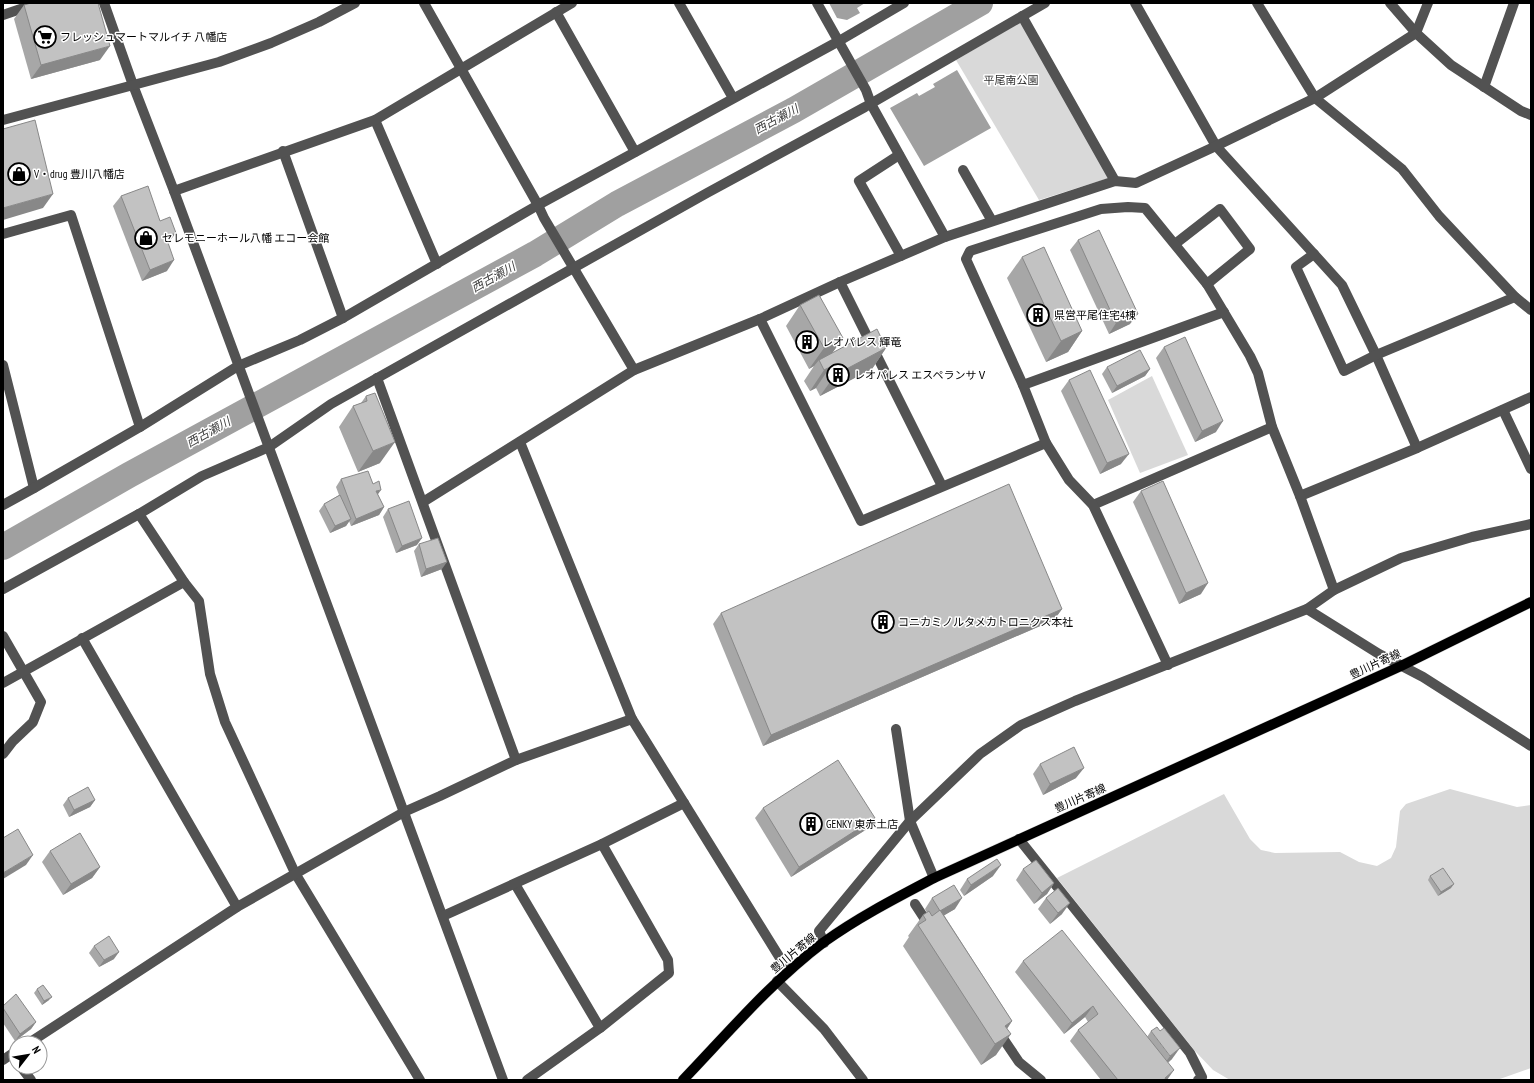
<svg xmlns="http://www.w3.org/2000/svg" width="1534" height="1083" font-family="'PT Sans Narrow','Noto Sans JP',sans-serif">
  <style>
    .green { fill: #d9d9d9 }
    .water { fill: #a0a0a0 }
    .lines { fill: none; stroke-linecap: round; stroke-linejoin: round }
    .river { stroke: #a0a0a0; stroke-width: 26 }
    .major-casing { stroke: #dbdbdb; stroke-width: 11 }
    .minor { stroke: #525252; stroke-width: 10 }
    .major { stroke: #000; stroke-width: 10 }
    .wall { fill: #a7a7a7 }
    .shaded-wall { fill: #888 }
    .building { fill: #c2c2c2; stroke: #888 }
    .labels { text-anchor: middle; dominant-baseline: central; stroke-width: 3; stroke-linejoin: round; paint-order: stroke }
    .poi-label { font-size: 11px; fill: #000; stroke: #fff; text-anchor: start }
    .park-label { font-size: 11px; fill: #303030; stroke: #fff }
    .street-label { font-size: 11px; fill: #000; stroke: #fff }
    .water-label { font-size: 12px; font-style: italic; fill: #414141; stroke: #fff }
  </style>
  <rect width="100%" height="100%" fill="#fff"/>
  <g class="green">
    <polygon points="1021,22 1109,178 1039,200 956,60"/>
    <polygon points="1152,376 1188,455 1140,473 1108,400"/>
    <polygon points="1450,789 1517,807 1531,805 1531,1068 1497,1080 1230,1080 1213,1070 1195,1051 1057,878 1224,794 1250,839 1261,850 1275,853 1340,852 1359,862 1377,866 1391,858 1396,847 1400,811 1406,804"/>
  </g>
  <g class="water">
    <polygon points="829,3 865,3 857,8 860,13 847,20 837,18"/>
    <polygon points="957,70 991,128 924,166 890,108 917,93 919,96 935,87 933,84"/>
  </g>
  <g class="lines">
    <polyline class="river" points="3,547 129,475 535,254 617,204 794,110 980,3"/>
    <g class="major-casing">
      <path id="major" d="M683,1080c45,-47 88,-98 141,-138 35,-25 72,-44 110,-64l467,-212 130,-64"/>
    </g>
    <g class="minor">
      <polyline points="104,3 133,85 174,191 503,1080"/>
      <polyline points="424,3 538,205 544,218 634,370"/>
      <polyline points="679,3 733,98"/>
      <polyline points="817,3 866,90 871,104 945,237"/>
      <polyline points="1135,3 1216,146 1342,285 1376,355 1417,448"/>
      <polyline points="1257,3 1315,98 1402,169 1439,216 1515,297 1531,310"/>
      <polyline points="1390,3 1416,33 1451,65 1521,111 1531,115"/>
      <polyline points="556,12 635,152"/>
      <polyline points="3,15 38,3"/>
      <polyline points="1022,16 1115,181"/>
      <polyline points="1484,87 1514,3"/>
      <polyline points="3,120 219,62 271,43 319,22 355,3"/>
      <polyline points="375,120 437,264"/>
      <polyline points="283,151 343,318"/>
      <polyline points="899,155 859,181 901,256"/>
      <polyline points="963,170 992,221"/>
      <polyline points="174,191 375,120 572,3"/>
      <polyline points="3,234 71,215 140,427"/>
      <polyline points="1175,244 1220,209 1250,249 1207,284"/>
      <polyline points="1314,254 1296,267 1344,371 1376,355 1515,297"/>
      <polyline points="840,282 942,486"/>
      <polyline points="760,319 861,521 1046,443"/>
      <polyline points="3,365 34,488"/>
      <polyline points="377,378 516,760"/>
      <polyline points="1023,385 1224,312"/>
      <polyline points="1503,410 1531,469"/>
      <polyline points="520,442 632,719 788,971"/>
      <polyline points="1300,496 1417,448 1531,397"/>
      <polyline points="423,502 634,370 760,319 840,282 945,237 1115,181 1136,183 1216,146 1315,98 1416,33 1428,3"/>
      <polyline points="3,505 34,488 140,427 238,366 300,340 343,318 538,205 839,41 904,3"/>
      <polyline points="1093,505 1272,427"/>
      <polyline points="139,514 184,582 199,601 210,674 225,722 295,873 420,1080"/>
      <polyline points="3,589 139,514 202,476 269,447 331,404 707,193 865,107 1045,3"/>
      <polyline points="1307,609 1379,654 1423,677 1531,746"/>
      <polyline points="3,636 41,702 33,722 13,741 3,754"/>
      <polyline points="82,638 237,907"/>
      <polyline points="1168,665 1093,505 1069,480 1046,443 1023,385 966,259 970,251 1101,209 1128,207 1145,208 1207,284 1250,356 1258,373 1272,427 1300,496 1334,590"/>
      <polyline points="3,683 184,582"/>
      <polyline points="896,729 910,821 934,878"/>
      <polyline points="1019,839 1190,1053 1202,1077 1198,1080"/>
      <polyline points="515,884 600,1028"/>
      <polyline points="915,904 930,927"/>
      <polyline points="443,916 602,844 684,803"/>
      <polyline points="824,943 819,931 910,821 980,754 1021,725 1075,701 1307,609 1334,590 1401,558 1472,537 1531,524"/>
      <polyline points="777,981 824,1029 863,1080"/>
      <polyline points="998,1031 1019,1062 1041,1080"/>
      <polyline points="29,1043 237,907 404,812 440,796 516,760 632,719"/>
      <polyline points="3,1060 16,1051"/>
      <polyline points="21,1067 31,1080"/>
      <polyline points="527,1080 600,1028 669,973 668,960 602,844"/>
    </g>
    <use href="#major" class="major"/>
  </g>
  <g class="wall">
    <polygon points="24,5 100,60 31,79 14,19"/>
    <polygon points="121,196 168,244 167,271 142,281 113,206"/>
    <polygon points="1078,240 1130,324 1109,334 1070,250"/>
    <polygon points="1022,257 1082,331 1068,352 1046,362 1007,278"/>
    <polygon points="800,305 843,338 832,353 886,348 872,369 820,396 816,388 810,391 804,381 814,366 809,369 786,326"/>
    <polygon points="1164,347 1216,432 1195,442 1156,358"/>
    <polygon points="1107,367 1150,369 1145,376 1112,393 1102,374"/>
    <polygon points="1069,380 1121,464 1100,474 1061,391"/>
    <polygon points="366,396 380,463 358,472 339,427 353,406 361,403"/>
    <polygon points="341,479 373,484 384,507 379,515 351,526 349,521 346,526 330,533 319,511 324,504 339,495 336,487"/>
    <polygon points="1141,491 1201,594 1179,604 1133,502"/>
    <polygon points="388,509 417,545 396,553 383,517"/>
    <polygon points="419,544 442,569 421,577 414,551"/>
    <polygon points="1062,609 1054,620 763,746 713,624 721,613"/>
    <polygon points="1040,764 1076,778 1043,795 1033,774"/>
    <polygon points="68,798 95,800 90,807 69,817 63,805"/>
    <polygon points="763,808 875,818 867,829 791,877 755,818"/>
    <polygon points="50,851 100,867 92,878 63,895 42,862"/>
    <polygon points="1023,869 1054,883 1047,894 1034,904 1016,880"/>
    <polygon points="993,876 964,896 960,890 967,879"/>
    <polygon points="1430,876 1451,888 1438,896 1428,880"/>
    <polygon points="932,898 955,909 944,915 1012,1021 1007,1029 996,1055 981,1065 903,946 909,937 908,936 923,915 927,913 925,909"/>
    <polygon points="1046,898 1062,914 1050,924 1038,909"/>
    <polygon points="94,946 114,959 99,967 89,953"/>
    <polygon points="1023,961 1147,1037 1151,1031 1172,1059 1168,1063 1167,1080 1101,1080 1070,1041 1078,1030 1088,1022 1085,1017 1064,1034 1015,972"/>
    <polygon points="37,989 49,1000 42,1005 34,993"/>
    <polygon points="3,1006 36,1022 31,1029 15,1041 3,1023"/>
  </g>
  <g class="shaded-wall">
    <polygon points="110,46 100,60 31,79 41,65"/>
    <polygon points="53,194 43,208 3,220 3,208"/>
    <polygon points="176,233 168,243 166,237"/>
    <polygon points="174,260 167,271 142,281 150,270"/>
    <polygon points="1138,314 1130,324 1109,334 1116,323"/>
    <polygon points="1082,331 1068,352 1046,362 1061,341"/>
    <polygon points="843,338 828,359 819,360 814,366 809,369 824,348"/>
    <polygon points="886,348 872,369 820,396 835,375"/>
    <polygon points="830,367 816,388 810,391 824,370"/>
    <polygon points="1150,369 1145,376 1112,393 1117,386"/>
    <polygon points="1223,421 1216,432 1195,442 1202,431"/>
    <polygon points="395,442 380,463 358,472 373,451"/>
    <polygon points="1129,454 1121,464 1100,474 1107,463"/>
    <polygon points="381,490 376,497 376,491"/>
    <polygon points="384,507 379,515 351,526 356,519"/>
    <polygon points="351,519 346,526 330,533 335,526"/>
    <polygon points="422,538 417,545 396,553 402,546"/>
    <polygon points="447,562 442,569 421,577 426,569"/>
    <polygon points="1208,583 1201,594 1179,604 1186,593"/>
    <polygon points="1062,609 1054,620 763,746 771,735"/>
    <polygon points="1084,768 1076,778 1043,795 1050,784"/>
    <polygon points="95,800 90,807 69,817 74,810"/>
    <polygon points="875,818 867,829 791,877 799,867"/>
    <polygon points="33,855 26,865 3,879 3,873"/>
    <polygon points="1001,865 993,876 964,896 971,885"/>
    <polygon points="100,867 92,878 63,895 71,884"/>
    <polygon points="1054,883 1047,894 1034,904 1042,893"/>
    <polygon points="1454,884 1451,888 1438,896 1441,892"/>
    <polygon points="962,898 955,909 933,922 940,911"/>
    <polygon points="1070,903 1062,914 1050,924 1058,913"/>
    <polygon points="119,952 114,959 99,967 104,960"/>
    <polygon points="52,997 49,1000 42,1005 44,1001"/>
    <polygon points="1093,1006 1085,1017 1064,1034 1072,1023"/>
    <polygon points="1012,1021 998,1042 1005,1026"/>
    <polygon points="36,1022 31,1029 15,1041 20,1034"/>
    <polygon points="1011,1034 996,1055 981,1065 995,1044"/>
    <polygon points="1180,1048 1172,1059 1163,1066 1170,1056"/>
    <polygon points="1174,1070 1167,1080 1163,1080 1165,1078"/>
  </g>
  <g class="building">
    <polygon points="31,3 98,3 110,46 41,65 24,5"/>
    <polygon points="35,120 53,194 3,208 3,129"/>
    <polygon points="148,186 160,221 170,217 176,233 166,237 174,260 150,270 121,196"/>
    <polygon points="1099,230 1138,314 1116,323 1078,240"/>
    <polygon points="1044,247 1082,331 1061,341 1022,257"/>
    <polygon points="819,295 843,338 824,348 800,305"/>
    <polygon points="877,329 886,348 835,375 830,367 824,370 819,360"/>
    <polygon points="1185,337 1223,421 1202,431 1164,347"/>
    <polygon points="1140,350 1150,369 1117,386 1107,367"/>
    <polygon points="1090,370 1129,454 1107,463 1069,380"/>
    <polygon points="375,393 395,442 373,451 353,406 367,401 366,396"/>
    <polygon points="368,471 373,484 379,481 381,490 376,491 384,507 356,519 341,479"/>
    <polygon points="1163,481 1208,583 1186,593 1141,491"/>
    <polygon points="1009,484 1062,609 771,735 721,613"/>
    <polygon points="340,495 351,519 335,526 324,504"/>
    <polygon points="409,501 422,538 402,546 388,509"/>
    <polygon points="438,538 447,562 426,569 419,544"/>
    <polygon points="1074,747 1084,768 1050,784 1040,764"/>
    <polygon points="838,760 875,818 799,867 763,808"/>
    <polygon points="88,787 95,800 74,810 68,798"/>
    <polygon points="18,829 33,855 3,873 3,838"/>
    <polygon points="80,833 100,867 71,884 50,851"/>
    <polygon points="997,859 1001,865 971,885 967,879"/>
    <polygon points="1036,860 1054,883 1042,893 1023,869"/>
    <polygon points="1443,868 1454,884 1441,892 1430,876"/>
    <polygon points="954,885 962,898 940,911 932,898"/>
    <polygon points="1058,888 1070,903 1058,913 1046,898"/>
    <polygon points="940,910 1012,1021 1005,1026 1011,1034 995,1044 918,925 926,920 923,915 929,911 932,916"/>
    <polygon points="1062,930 1174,1070 1165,1078 1166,1080 1118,1080 1078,1030 1098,1014 1093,1006 1072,1023 1023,961"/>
    <polygon points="109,936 119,952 104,960 94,946"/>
    <polygon points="43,985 52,997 44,1001 37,989"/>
    <polygon points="16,994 36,1022 20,1034 3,1008 3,1006"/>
    <polygon points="1157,1027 1160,1031 1164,1028 1180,1048 1170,1056 1151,1031"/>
  </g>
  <defs>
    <g id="supermarket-ring" transform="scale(1.15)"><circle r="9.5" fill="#fff" stroke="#000" stroke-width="1.5"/><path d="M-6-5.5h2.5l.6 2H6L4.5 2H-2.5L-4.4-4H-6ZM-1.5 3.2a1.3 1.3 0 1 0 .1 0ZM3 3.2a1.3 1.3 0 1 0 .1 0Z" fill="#000"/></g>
    <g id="shop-ring" transform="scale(1.15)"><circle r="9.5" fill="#fff" stroke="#000" stroke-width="1.5"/><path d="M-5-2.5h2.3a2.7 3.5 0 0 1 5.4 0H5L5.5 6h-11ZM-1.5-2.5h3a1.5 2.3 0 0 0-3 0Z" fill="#000"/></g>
    <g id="building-ring" transform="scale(1.15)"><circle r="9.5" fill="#fff" stroke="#000" stroke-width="1.5"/><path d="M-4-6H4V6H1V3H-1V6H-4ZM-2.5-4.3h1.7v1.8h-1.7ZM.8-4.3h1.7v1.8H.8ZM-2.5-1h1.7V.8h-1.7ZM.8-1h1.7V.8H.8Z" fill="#000"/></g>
  </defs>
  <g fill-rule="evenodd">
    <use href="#supermarket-ring" x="45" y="37"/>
    <use href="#shop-ring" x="19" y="174"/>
    <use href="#shop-ring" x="146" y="238"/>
    <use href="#building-ring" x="1038" y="315"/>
    <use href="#building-ring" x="807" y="342"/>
    <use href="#building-ring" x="838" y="375"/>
    <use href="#building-ring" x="883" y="622"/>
    <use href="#building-ring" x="811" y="824"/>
  </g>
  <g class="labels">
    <g class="poi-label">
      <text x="60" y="37">フレッシュマートマルイチ 八幡店</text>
      <text x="34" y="174">V・drug 豊川八幡店</text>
      <text x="162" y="238">セレモニーホール八幡 エコー会館</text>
      <text x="1054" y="315">県営平尾住宅4棟</text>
      <text x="822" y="342">レオパレス 輝竜</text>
      <text x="854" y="375">レオパレス エスペランサⅤ</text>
      <text x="898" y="622">コニカミノルタメカトロニクス本社</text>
      <text x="826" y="824">GENKY 東赤土店</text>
    </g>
    <g class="park-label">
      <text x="1011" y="80">平尾南公園</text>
    </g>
    <g class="street-label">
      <text transform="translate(1375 664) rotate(-25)">豊川片寄線</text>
      <text transform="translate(1080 798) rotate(-24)">豊川片寄線</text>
      <text transform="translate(793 953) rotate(-40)">豊川片寄線</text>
    </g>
    <g class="water-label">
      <text transform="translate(776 119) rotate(-28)">西古瀬川</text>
      <text transform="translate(493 277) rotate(-29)">西古瀬川</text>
      <text transform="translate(208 432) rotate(-29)">西古瀬川</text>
    </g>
  </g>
  <rect width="1534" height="1083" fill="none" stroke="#000000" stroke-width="8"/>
  <g transform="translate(28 1055) rotate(59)"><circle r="19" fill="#ffffff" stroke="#999999"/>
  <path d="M0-3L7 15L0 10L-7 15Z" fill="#000000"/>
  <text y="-6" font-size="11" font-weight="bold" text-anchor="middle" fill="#000000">N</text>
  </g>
</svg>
